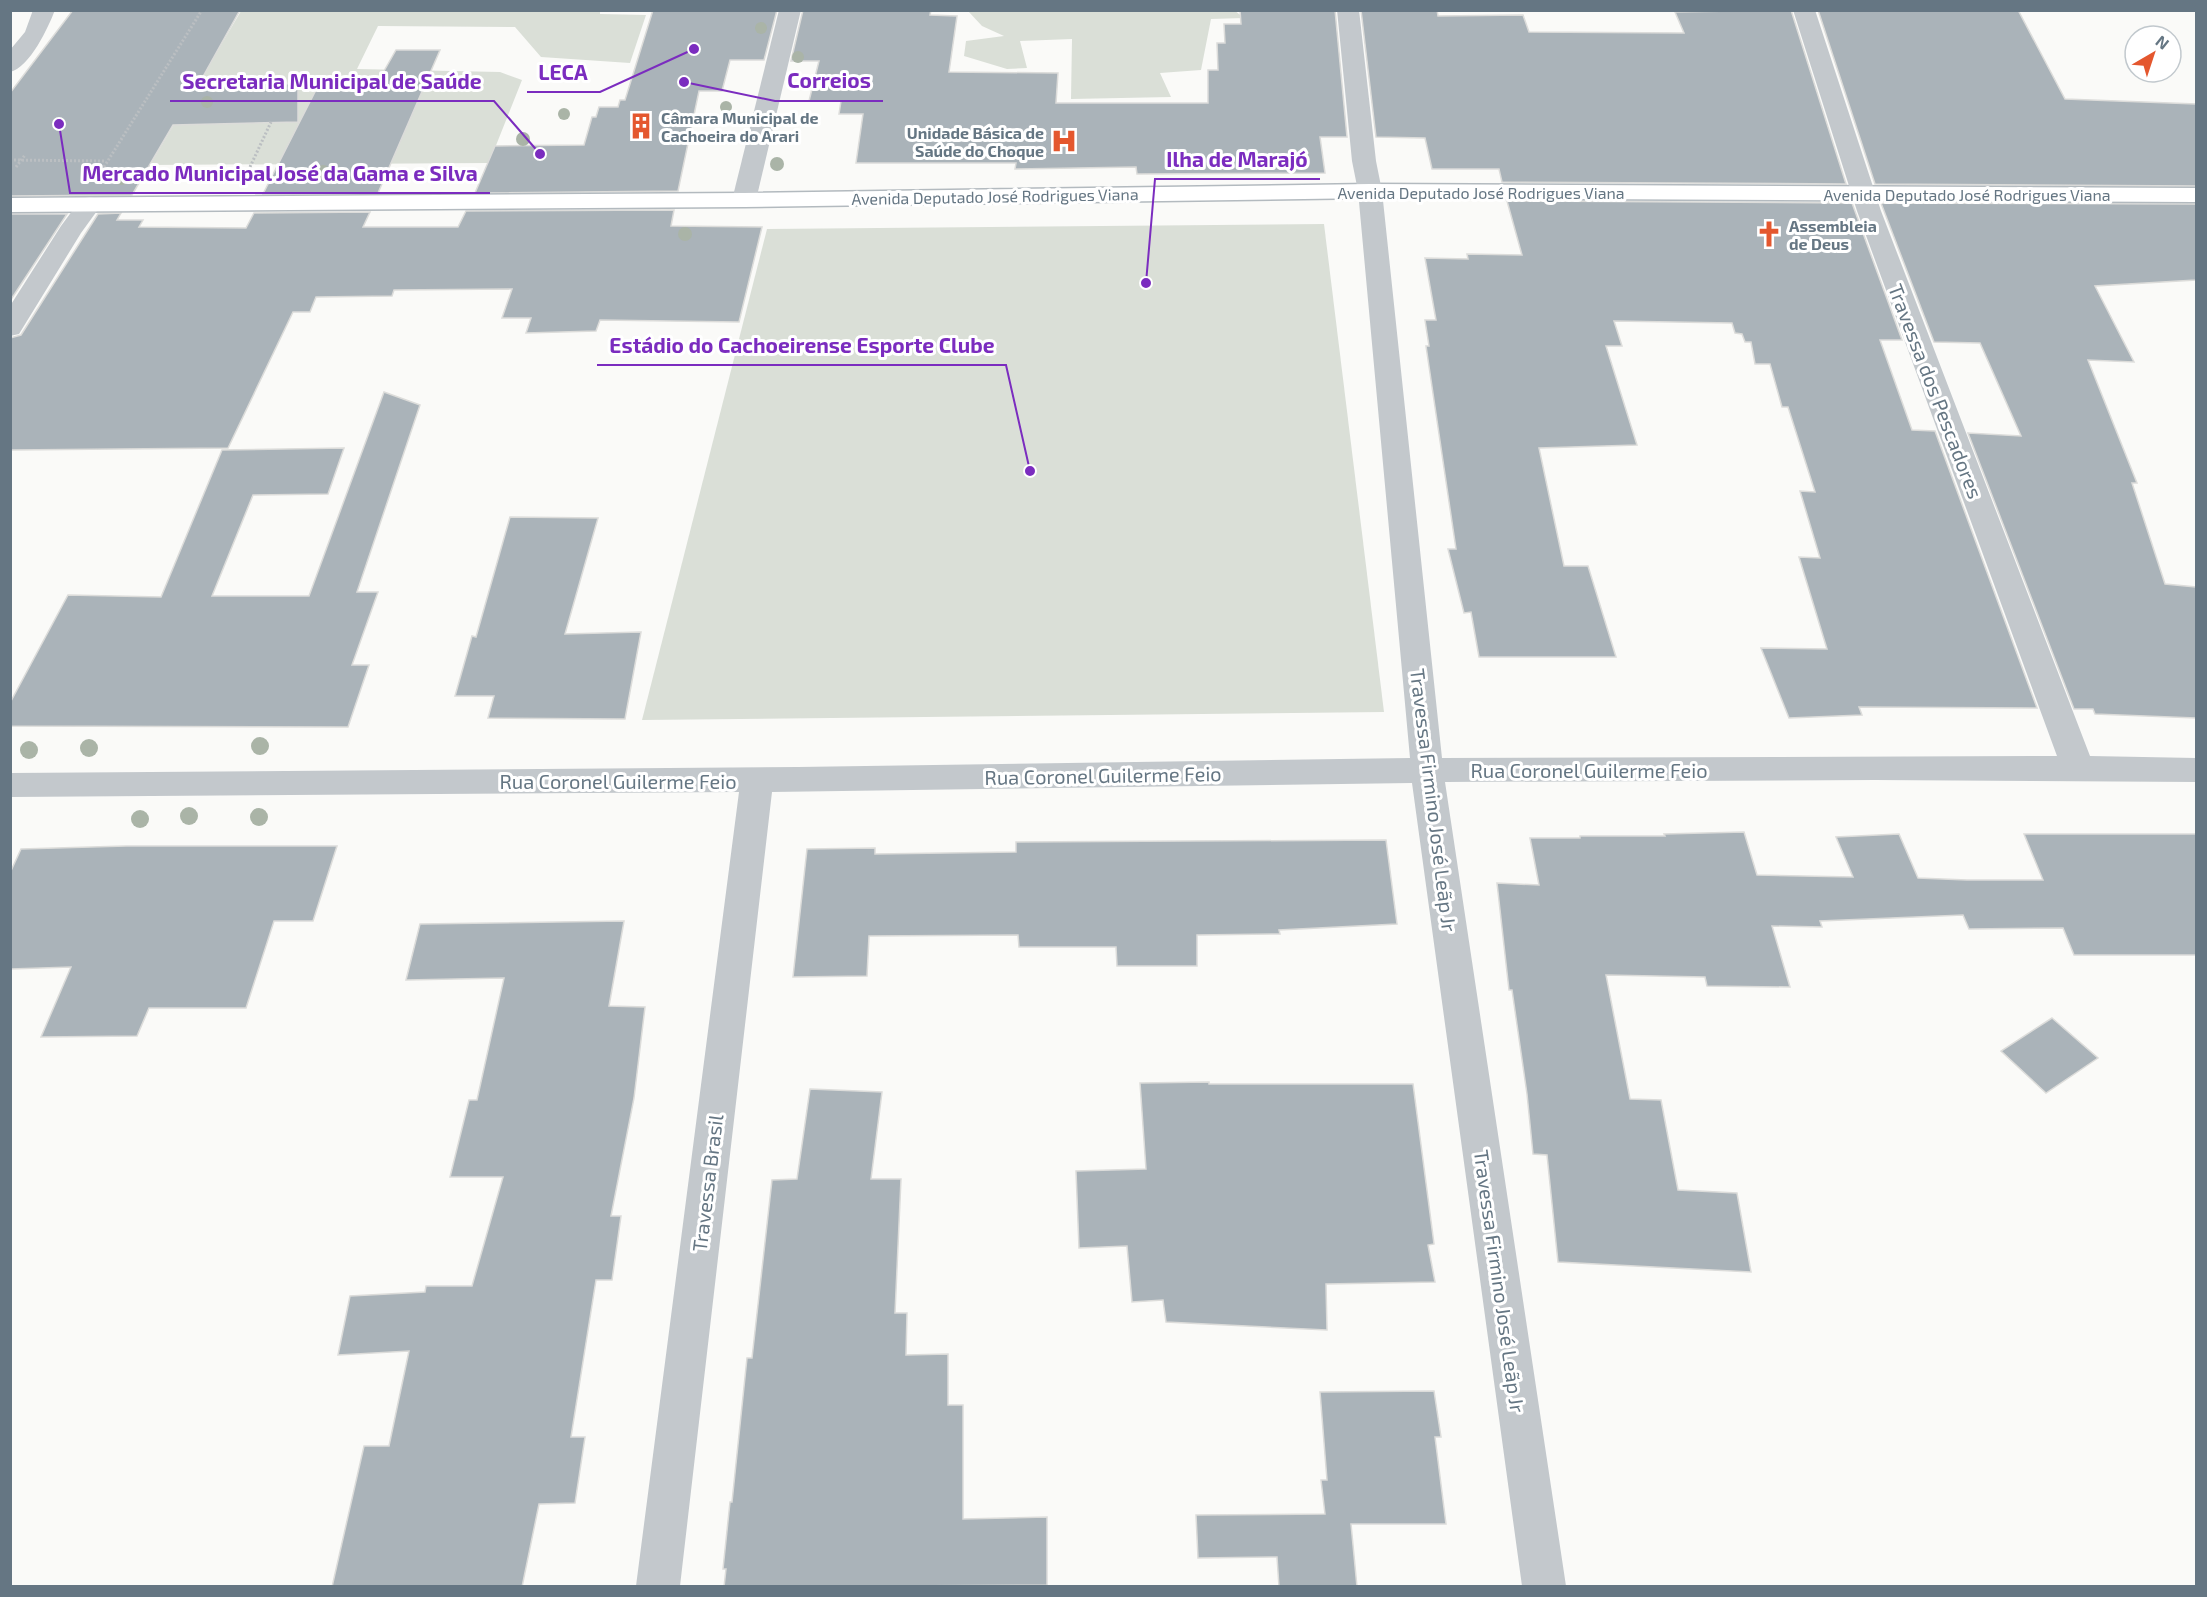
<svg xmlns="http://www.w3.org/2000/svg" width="2207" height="1597" font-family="'Exo 2',sans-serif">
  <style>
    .green { fill: #dadfd7 }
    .building { fill: #aab3b9; stroke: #dcdcda; stroke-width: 1.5 }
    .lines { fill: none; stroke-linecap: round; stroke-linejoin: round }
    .secondary-casing { stroke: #b3babf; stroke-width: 3 }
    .path { stroke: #bbbfc2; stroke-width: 3; stroke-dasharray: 2 2; stroke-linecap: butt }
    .street { fill: #c3c8cc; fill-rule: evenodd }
    .secondary { fill: #fff; fill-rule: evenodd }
    .tree { fill: #aab4a7 }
    .labels { text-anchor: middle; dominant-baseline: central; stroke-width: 6; stroke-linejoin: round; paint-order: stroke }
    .far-poi-label { font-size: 16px; font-weight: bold; fill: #657683; stroke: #fff; text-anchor: start }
    .far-street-label { font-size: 16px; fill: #657683; stroke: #fff }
    .street-label { font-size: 20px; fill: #657683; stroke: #fff }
    .leader { fill: none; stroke: #7b2cbf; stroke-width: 2 }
    .callout-dot { fill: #7b2cbf; stroke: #fff; stroke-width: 2 }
    .callout-label { font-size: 21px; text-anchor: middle; font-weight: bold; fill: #7b2cbf; stroke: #fff; stroke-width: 6; stroke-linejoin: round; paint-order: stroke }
  </style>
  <rect width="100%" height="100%" fill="#fafaf8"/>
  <g class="green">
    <polygon points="600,10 600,14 646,15 630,63 541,57 515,27 378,26 357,69 500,72 522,80 489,163 150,165 241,11"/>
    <polygon points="1234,10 1244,18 1211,19 1201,70 1160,73 1171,97 1071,99 1072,39 1020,41 1027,68 1007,69 964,56 966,41 1004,36 982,26 968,11"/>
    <polygon points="1324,224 1384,712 642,720 767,229"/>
  </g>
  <g class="building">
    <polygon points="73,10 240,10 200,82 298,84 298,122 173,125 132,195 10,196 10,93"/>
    <polygon points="653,10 777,10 764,60 730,60 722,91 699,91 678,191 475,193 495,146 584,145 592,117 596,117 599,107 618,107 620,100 625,100"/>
    <polygon points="803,10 931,10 930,15 957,16 949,72 1058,73 1056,103 1208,103 1208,70 1218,70 1217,43 1225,43 1224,24 1241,24 1240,10 1335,10 1347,137 1320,137 1325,173 1137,174 1136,167 1015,169 1016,163 856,163 863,114 839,114 841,101 809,101 819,61 791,61"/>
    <polygon points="1361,10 1437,10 1438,16 1523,15 1529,32 1684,33 1675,12 1791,10 1846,184 1502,182 1499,169 1432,169 1425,138 1376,137"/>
    <polygon points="1818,10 2018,10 2065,99 2196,104 2196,186 1875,184"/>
    <polygon points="396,50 440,50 378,193 263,194 319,84 376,85"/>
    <polygon points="1507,201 1852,203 1902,340 1880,340 1912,430 1935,431 2037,708 1859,707 1862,715 1789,718 1761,648 1827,649 1799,557 1820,558 1800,491 1815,492 1788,407 1782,407 1770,364 1755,364 1751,342 1745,342 1742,334 1735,333 1732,323 1614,321 1622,346 1606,346 1637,445 1539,448 1564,566 1588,566 1616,657 1479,657 1471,612 1464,613 1448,549 1456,549 1426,346 1429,346 1425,320 1436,320 1425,258 1468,259 1467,254 1522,255"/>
    <polygon points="1881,203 2196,204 2196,280 2095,286 2134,362 2088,360 2137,483 2132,483 2165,584 2196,587 2196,718 2095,714 2093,709 2074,709 1968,433 2021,436 1980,343 1934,342"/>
    <polygon points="674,210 671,226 762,227 739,322 600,320 596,331 526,333 531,318 502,318 512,289 394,290 392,296 316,297 310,312 293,312 228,448 10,450 10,338 21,335 98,214 121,213 117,220 143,220 139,227 246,228 254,213 370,212 363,227 458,227 466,211"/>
    <polygon points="10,214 67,214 10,301"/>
    <polygon points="384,392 420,405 357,592 378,592 352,665 369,665 348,727 10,726 10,703 68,595 161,597 222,450 344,448 328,494 253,495 212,596 309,596"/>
    <polygon points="510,517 598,518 565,634 641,632 625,719 488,718 494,696 455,696 472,636 476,637"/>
    <polygon points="1744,832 1757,875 1853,877 1836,837 1899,834 1918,878 1967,880 2043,880 2024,834 2196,834 2196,955 2074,955 2063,928 1969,929 1963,915 1820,921 1822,927 1772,926 1790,987 1707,986 1705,977 1606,975 1630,1099 1661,1100 1678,1190 1737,1193 1751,1272 1558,1262 1547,1155 1533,1154 1527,1094 1512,990 1509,990 1497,883 1539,885 1530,838 1580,838 1580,836 1665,836 1664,834"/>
    <polygon points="1386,840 1397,924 1279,930 1280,934 1197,935 1197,966 1117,966 1116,947 1019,947 1018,935 869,936 867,976 793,977 807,849 875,848 875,854 1016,852 1016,842"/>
    <polygon points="126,846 337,846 313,921 274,921 246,1008 149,1008 137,1036 41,1037 71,967 10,969 10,873 21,849"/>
    <polygon points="624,921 609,1006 645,1007 634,1098 611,1216 621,1216 612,1280 596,1280 571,1437 585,1437 575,1503 539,1504 522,1587 332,1587 364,1446 389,1446 409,1351 338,1355 350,1296 425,1292 426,1286 472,1286 503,1177 450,1177 469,1100 477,1100 504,978 406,980 420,924"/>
    <polygon points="2052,1018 2098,1058 2046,1093 2001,1051"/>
    <polygon points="1209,1082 1209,1084 1413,1084 1434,1244 1428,1245 1435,1282 1326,1284 1327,1330 1166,1322 1163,1300 1132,1302 1127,1246 1079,1248 1076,1171 1146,1169 1140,1083"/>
    <polygon points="810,1089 882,1092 871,1179 901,1179 895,1313 907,1313 906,1355 948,1354 948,1405 963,1405 963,1519 1047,1517 1047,1585 724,1587 726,1569 723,1569 730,1502 732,1502 747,1358 752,1358 772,1180 797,1179"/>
    <polygon points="1434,1391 1441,1437 1435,1437 1446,1524 1351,1524 1357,1587 1279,1587 1277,1557 1198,1558 1196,1515 1325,1514 1321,1480 1327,1480 1320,1392"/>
  </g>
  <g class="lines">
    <g class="secondary-casing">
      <polygon id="secondary" points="1370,184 2196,188 2196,202 1370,198 744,207 10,212 10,198 744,193"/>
    </g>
    <g class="path">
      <polyline points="689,135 718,136"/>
      <polyline points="10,160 106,161"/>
      <polyline points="16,167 25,155"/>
      <polyline points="104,167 202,10"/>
      <polyline points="250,167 271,122"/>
    </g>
    <g class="street">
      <path d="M33,10h22c-7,18 -25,57 -45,62v-22l15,-18z"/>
      <polygon points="779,10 801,10 756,200 753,205 744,207 735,205 732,200"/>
      <polygon points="1337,10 1359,10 1376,161 1382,191 1442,758 2057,756 1857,211 1793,10 1815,10 1881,211 2090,756 2196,758 2196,782 1875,780 1445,782 1566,1586 1522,1586 1412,783 772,792 680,1586 636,1586 739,792 10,797 10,773 798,767 1410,758 1358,191 1352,161"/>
      <polygon points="90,197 99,199 102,204 81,233 19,334 10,336 10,306 61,226 81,199"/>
    </g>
    <use href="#secondary" class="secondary"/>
  </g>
  <g class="tree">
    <circle cx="761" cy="28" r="6"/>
    <circle cx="798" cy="57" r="6"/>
    <circle cx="207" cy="102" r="6"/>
    <circle cx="726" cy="107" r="6"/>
    <circle cx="564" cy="114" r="6"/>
    <circle cx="523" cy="139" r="7"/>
    <circle cx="777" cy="164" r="7"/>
    <circle cx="323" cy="172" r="7"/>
    <circle cx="201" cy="176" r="7"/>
    <circle cx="121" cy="178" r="7"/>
    <circle cx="685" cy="234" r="7"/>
    <circle cx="260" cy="746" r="9"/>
    <circle cx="89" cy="748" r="9"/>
    <circle cx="29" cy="750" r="9"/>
    <circle cx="189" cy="816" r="9"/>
    <circle cx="259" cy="817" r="9"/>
    <circle cx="140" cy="819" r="9"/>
  </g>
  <defs>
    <g id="building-bare" transform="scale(2.07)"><path d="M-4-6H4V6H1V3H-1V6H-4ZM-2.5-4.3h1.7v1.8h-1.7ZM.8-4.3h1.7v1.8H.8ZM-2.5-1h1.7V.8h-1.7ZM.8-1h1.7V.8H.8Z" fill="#e4572e" stroke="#fff" stroke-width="2.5" paint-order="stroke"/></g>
    <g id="hospital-bare" transform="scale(2.07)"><path d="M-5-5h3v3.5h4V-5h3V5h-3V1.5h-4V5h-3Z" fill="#e4572e" stroke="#fff" stroke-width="2.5" paint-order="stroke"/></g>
    <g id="church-bare" transform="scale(2.07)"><path d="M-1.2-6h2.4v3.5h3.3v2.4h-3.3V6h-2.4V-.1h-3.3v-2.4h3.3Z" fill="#e4572e" stroke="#fff" stroke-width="2.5" paint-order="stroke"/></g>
  </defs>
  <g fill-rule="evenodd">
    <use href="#building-bare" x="641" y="126"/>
    <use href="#hospital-bare" x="1064" y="141"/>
    <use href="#church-bare" x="1769" y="234"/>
  </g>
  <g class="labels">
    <g class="far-poi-label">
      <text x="661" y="117">Câmara Municipal de<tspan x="661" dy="18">Cachoeira do Arari</tspan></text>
      <text x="1044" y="132" text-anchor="end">Unidade Básica de<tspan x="1044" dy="18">Saúde do Choque</tspan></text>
      <text x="1789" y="225">Assembleia<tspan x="1789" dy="18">de Deus</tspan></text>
    </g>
    <g class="far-street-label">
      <text x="1481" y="192">Avenida Deputado José Rodrigues Viana</text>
      <text x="1967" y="194">Avenida Deputado José Rodrigues Viana</text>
      <text transform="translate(995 196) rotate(-1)">Avenida Deputado José Rodrigues Viana</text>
    </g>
    <g class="street-label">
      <text transform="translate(1936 391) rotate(69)">Travessa dos Pescadores</text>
      <text x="1589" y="770">Rua Coronel Guilerme Feio</text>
      <text transform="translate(1103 775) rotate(-1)">Rua Coronel Guilerme Feio</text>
      <text x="618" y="781">Rua Coronel Guilerme Feio</text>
      <text transform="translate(1434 800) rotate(83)">Travessa Firmino José Leãp Jr</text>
      <text transform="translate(707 1183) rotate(-83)">Travessa Brasil</text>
      <text transform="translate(1500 1281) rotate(82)">Travessa Firmino José Leãp Jr</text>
    </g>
  </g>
  <path class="leader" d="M694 49L600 92H527M684 82L775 101H883M540 154L494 101H170M1146 283L1155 179H1320M59 124L70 193H490M1030 471L1006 365H597"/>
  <g class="callout-dot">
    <circle cx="694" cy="49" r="6"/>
    <circle cx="684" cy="82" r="6"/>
    <circle cx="540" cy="154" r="6"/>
    <circle cx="1146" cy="283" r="6"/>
    <circle cx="59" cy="124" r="6"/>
    <circle cx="1030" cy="471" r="6"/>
  </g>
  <g class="callout-label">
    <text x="563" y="80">LECA</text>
    <text x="829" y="88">Correios</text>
    <text x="332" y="89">Secretaria Municipal de Saúde</text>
    <text x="1237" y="167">Ilha de Marajó</text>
    <text x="280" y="181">Mercado Municipal José da Gama e Silva</text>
    <text x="802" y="353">Estádio do Cachoeirense Esporte Clube</text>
  </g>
  <rect width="2207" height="1597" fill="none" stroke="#657683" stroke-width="24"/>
  <g transform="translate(2153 54) rotate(39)"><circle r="28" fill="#ffffff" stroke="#c1c8cd" stroke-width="1.5"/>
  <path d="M0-4.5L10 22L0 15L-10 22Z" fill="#e4572e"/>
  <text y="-9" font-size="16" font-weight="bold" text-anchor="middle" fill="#657683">N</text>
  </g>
</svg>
